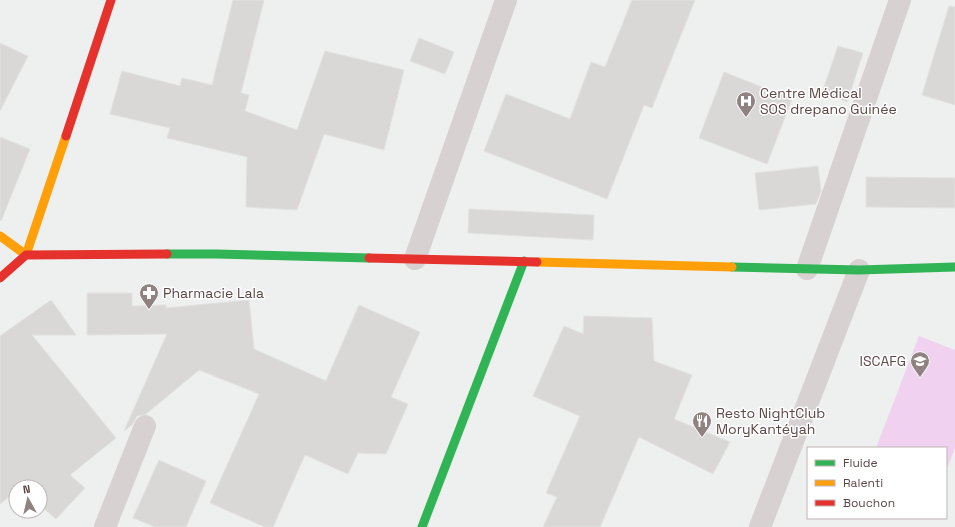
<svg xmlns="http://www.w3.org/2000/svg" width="955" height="527" font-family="'Space Grotesk',sans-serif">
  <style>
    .green { fill: #f0d1f0 }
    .building { fill: #dad8d7; stroke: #e1e1e0 }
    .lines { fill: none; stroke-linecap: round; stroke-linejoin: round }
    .street { stroke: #d7d2d1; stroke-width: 22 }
    .fast { stroke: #30b455; stroke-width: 9 }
    .slow { stroke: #ff9f0a; stroke-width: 9 }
    .jam { stroke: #e5322d; stroke-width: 9 }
    .labels { text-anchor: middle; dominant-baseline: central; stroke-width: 3; stroke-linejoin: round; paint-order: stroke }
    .poi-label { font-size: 14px; fill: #5c4745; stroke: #fff; text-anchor: start }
  </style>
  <rect width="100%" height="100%" fill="#eef0ef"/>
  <polygon class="green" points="919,336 955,350 955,448 946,471 946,448 876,448"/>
  <g class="building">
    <polygon points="233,0 264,0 241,93 249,95 245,111 297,130 325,51 404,70 384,150 324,134 297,210 246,207 247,157 167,138 170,128 110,114 122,71 180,86 182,78 212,85"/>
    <polygon points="632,0 695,0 652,108 644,105 607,199 484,151 506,94 570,119 591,62 605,67"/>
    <polygon points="949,6 955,7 955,105 922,95"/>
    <polygon points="419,38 454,52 445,74 410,61"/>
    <polygon points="0,43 28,56 0,111"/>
    <polygon points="838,46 863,53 847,102 822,93"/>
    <polygon points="724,72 792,99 767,164 699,138"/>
    <polygon points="0,137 30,149 1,221 0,220"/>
    <polygon points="818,166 821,191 816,204 759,210 755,173"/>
    <polygon points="866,177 955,178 955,208 866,207"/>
    <polygon points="469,209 594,215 593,240 468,233"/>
    <polygon points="87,293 132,293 132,306 166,305 166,308 249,300 254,349 326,381 359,305 420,332 391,397 408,404 386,454 358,453 348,474 305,455 273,527 265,527 210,503 259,394 199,370 146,414 137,416 132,425 124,431 167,334 87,335"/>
    <polygon points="51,300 76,335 32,335 116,438 70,475 85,488 56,519 40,505 40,487 16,487 16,491 0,504 0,336"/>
    <polygon points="584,316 652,318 654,361 692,375 674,419 730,442 713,474 639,437 600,527 543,527 557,497 546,493 580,416 533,396 564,326 583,334"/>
    <polygon points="159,460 206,481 186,527 155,527 133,518"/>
  </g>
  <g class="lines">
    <g class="street">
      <polyline points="415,259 506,0"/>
      <polyline points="807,269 900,0"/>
      <polyline points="105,527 145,426"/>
      <polyline points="760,527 859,270"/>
    </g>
    <g class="fast">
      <polyline points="167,254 216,254 369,258"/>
      <polyline points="732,267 859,270 955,267"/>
      <polyline points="422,527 524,261"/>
    </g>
    <g class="slow">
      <polyline points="0,236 26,255 66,136"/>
      <polyline points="537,262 732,267"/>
    </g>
    <g class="jam">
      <polyline points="66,136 111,0"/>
      <polyline points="369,258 537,262"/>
      <polyline points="0,278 26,255 167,254"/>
    </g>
  </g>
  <defs>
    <g id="hospital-pin" transform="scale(1)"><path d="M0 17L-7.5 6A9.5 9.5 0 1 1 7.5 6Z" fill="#8f8280" stroke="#fff"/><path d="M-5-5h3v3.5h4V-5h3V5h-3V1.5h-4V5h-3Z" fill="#fff"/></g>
    <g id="pharmacy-pin" transform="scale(1)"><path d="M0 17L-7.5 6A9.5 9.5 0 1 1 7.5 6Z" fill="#8f8280" stroke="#fff"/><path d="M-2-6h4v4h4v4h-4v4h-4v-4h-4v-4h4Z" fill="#fff"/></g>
    <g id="university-pin" transform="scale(1)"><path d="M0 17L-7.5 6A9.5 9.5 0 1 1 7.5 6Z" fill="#8f8280" stroke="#fff"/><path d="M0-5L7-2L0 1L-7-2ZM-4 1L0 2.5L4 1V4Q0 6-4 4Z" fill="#fff"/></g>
    <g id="restaurant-pin" transform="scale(1)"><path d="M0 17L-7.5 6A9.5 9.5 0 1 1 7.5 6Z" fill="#8f8280" stroke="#fff"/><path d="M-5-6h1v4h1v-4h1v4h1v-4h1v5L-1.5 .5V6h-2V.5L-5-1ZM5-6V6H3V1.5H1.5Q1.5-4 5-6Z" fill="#fff"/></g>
  </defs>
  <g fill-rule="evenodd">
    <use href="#hospital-pin" x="746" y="101"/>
    <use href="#pharmacy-pin" x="149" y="293"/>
    <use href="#university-pin" x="920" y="361"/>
    <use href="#restaurant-pin" x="702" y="421"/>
  </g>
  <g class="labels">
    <g class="poi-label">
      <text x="760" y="93">Centre Médical<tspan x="760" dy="16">SOS drepano Guinée</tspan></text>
      <text x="163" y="293">Pharmacie Lala</text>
      <text x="906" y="361" text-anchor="end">ISCAFG</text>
      <text x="716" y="413">Resto NightClub<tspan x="716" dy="16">MoryKantéyah</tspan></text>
    </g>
  </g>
  <rect x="807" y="447" width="140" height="72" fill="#ffffff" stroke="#beb5b5"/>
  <rect x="815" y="460" width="20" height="6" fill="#30b455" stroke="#beb5b5"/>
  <text x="843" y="467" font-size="12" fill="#5c4745">Fluide</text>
  <rect x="815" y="480" width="20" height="6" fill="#ff9f0a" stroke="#beb5b5"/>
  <text x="843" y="487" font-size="12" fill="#5c4745">Ralenti</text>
  <rect x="815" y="500" width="20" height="6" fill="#e5322d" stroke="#beb5b5"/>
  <text x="843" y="507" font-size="12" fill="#5c4745">Bouchon</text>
  <g transform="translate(28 499) rotate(352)"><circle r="19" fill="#ffffff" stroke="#beb5b5"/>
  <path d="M0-3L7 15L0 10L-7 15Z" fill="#8f8280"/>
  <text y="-6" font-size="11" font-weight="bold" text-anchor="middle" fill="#5c4745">N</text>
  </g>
</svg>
